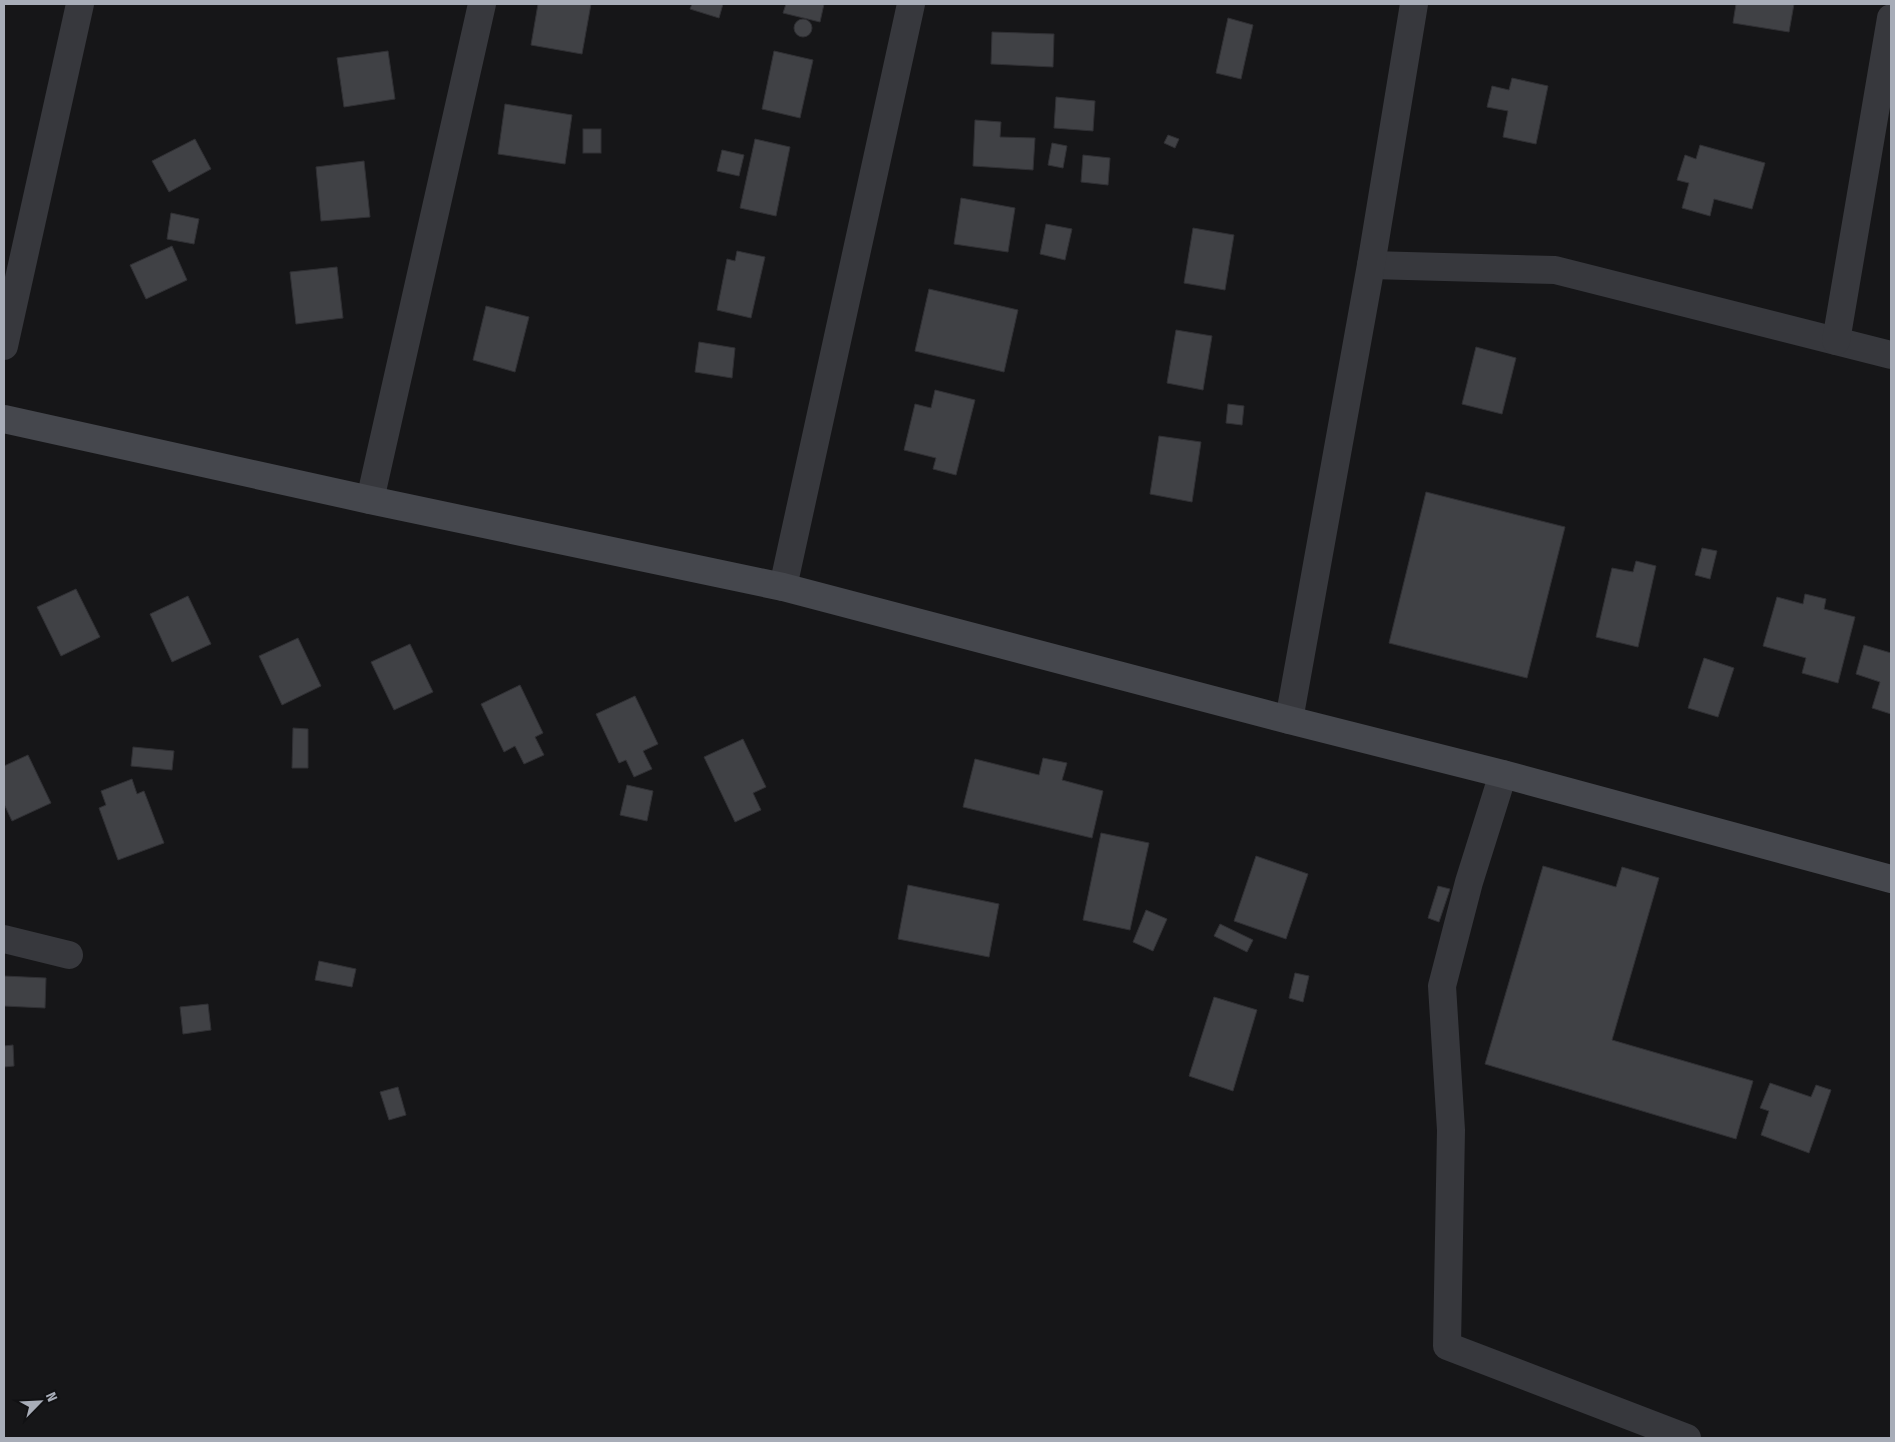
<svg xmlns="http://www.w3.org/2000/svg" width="1895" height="1442" font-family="'Fira Sans Condensed',sans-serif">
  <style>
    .building { fill: #404145; stroke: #303034 }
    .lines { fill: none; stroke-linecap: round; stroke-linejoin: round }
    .minor { stroke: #37383d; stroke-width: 28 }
    .secondary { stroke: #45474d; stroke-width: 28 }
  </style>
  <rect width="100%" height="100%" fill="#161618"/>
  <g class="building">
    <polygon points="538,4 591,4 582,54 531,45"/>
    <polygon points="692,4 723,4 719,18 690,9"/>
    <polygon points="786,4 824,4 820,22 783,13"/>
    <polygon points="1736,4 1794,4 1789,32 1733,23"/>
    <polygon points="1228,18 1253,25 1241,79 1216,73"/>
    <circle cx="803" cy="28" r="9"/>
    <polygon points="992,32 1054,34 1053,67 991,64"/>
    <polygon points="388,51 395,99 344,107 337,58"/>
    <polygon points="774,51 813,60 800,118 762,109"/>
    <polygon points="1512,78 1548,86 1536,144 1503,137 1508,111 1487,107 1492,86 1509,90"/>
    <polygon points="1056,97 1095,101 1093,131 1054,128"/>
    <polygon points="505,104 572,115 565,164 498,154"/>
    <polygon points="975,120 1001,122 1000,137 1035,138 1033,170 973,166"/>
    <rect x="583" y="129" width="18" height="24"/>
    <polygon points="1168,135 1179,139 1175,148 1164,143"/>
    <polygon points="195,139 211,169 169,192 152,161"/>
    <polygon points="755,139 790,147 776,216 740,208"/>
    <polygon points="1052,143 1067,146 1063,168 1048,165"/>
    <polygon points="1700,145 1765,163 1752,209 1714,199 1710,216 1682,208 1689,183 1677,180 1685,155 1696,159"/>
    <polygon points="722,150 744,155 739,176 717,171"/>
    <polygon points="1083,155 1110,158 1108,185 1081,182"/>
    <polygon points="364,161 370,217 321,221 316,167"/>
    <polygon points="961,198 1015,208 1008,252 954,244"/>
    <polygon points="171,213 199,219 194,244 167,239"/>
    <polygon points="1046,224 1072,229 1065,260 1040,254"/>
    <polygon points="1193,228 1234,235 1225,290 1184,283"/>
    <polygon points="172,246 187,280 146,299 130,265"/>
    <polygon points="737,251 765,257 751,318 717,310 727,259 735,261"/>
    <polygon points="337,267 343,318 296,324 290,272"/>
    <polygon points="929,289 1018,310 1004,372 915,351"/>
    <polygon points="486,306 529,317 515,372 473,360"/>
    <polygon points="1176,330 1212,336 1203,390 1167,383"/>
    <polygon points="699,342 735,348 732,378 695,372"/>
    <polygon points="1476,347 1516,358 1502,414 1462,404"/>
    <polygon points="935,390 975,400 956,475 933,469 936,458 904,450 915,404 931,408"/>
    <polygon points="1228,404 1244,406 1242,425 1226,423"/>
    <polygon points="1159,436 1201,442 1192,502 1150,494"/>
    <polygon points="1426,492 1565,527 1527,678 1389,643"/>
    <polygon points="1702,548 1717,551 1710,579 1695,575"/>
    <polygon points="1636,561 1656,566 1638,647 1596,637 1612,568 1633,572"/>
    <polygon points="76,589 100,637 61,656 37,607"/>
    <polygon points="1805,594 1826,599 1824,609 1855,617 1838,683 1802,673 1806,658 1763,646 1777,597 1803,604"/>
    <polygon points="188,596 211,644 172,662 150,614"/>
    <polygon points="298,638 321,686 282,705 259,656"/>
    <polygon points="410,644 433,692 394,710 371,662"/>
    <polygon points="1864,645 1891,653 1891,714 1872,708 1880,682 1856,674"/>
    <polygon points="1704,658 1734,668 1718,717 1688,708"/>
    <polygon points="520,685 543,733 535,737 544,755 524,764 515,746 504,752 481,704"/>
    <polygon points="635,696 658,744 643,751 652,769 634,777 626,760 619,763 596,714"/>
    <polygon points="293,728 308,729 308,768 292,768"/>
    <polygon points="743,739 766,787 753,793 761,810 735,822 704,757"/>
    <polygon points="133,747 174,751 172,770 131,766"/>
    <polygon points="28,755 51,803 12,821 4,804 4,766"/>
    <polygon points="1043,758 1067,763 1062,780 1103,791 1092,838 963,807 975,759 1039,775"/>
    <polygon points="132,779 137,794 144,791 164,843 118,860 99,808 106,805 101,791"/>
    <polygon points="627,785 653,791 647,821 620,815"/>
    <polygon points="1101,833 1149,843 1130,930 1083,920"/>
    <polygon points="1256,856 1308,874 1286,939 1234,921"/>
    <polygon points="1543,866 1616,887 1622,867 1659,878 1612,1040 1753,1081 1736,1139 1485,1064"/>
    <polygon points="908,885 999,904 989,957 898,939"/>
    <polygon points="1438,886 1450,889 1439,922 1428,918"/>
    <polygon points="1146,910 1167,919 1153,951 1133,942"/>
    <polygon points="1220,924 1253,940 1247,952 1214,936"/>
    <polygon points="319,961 356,969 352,987 315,980"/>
    <polygon points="1295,973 1309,976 1303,1002 1289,998"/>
    <polygon points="4,976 46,978 45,1008 4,1006"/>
    <polygon points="1214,997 1257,1010 1233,1091 1189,1076"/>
    <polygon points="208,1004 211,1030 183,1034 180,1007"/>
    <polygon points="13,1045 14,1066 4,1067 4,1046"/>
    <polygon points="1770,1083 1811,1097 1816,1085 1831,1090 1809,1153 1761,1135 1769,1111 1760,1108"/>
    <polygon points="398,1087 406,1115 389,1120 380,1092"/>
  </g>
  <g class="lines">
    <g class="minor">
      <polyline points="1371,265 1555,270 1891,355"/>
      <polyline points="1836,341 1891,18"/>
      <polyline points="4,346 80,4"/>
      <polyline points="370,500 482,4"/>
      <polyline points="783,587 911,4"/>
      <polyline points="1289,720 1371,265 1414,4"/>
      <polyline points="1503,774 1469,882 1442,986 1451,1130 1447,1346 1687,1438"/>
      <polyline points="4,939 69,955"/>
    </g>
    <polyline class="secondary" points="4,419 370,500 783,587 1289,720 1503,774 1891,879"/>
  </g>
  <rect width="1895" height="1442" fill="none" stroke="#a8adb8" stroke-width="10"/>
  <g transform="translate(40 1402) rotate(66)" stroke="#111113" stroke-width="4" paint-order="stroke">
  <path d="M0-4L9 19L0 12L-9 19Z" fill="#a8adb8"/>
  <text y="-8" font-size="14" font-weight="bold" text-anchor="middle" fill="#a8adb8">N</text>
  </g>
</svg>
